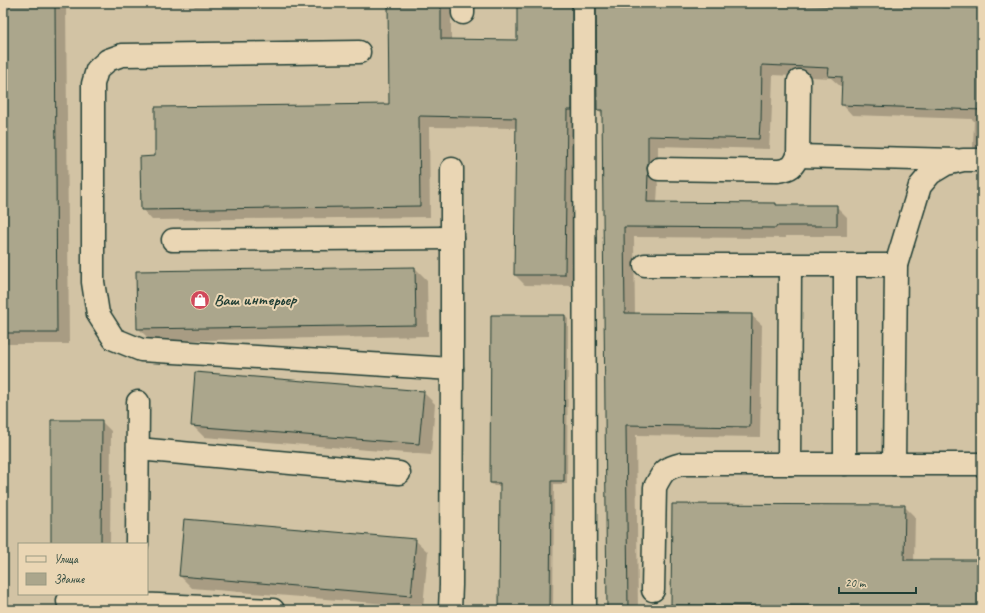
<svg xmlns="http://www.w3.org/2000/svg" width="985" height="613" font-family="Caveat,sans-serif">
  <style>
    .built { fill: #d2c3a4; fill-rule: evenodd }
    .shadow { fill: #0003 }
    .building { fill: #aba68c; stroke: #1f3d34 }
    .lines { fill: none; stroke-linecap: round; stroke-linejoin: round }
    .minor-casing { stroke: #1f3d34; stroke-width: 25 }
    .minor { stroke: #ead6b4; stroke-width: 22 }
    .labels { text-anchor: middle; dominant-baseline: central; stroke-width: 4; stroke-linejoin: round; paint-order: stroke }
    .poi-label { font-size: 16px; font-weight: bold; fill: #1f3d34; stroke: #ead6b4; text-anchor: start }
  </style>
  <rect width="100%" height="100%" fill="#e2d0af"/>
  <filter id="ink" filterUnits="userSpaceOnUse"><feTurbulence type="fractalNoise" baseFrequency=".025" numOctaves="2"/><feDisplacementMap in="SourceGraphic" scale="8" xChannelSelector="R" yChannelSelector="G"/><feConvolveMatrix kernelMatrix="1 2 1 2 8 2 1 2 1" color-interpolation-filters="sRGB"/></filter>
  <g filter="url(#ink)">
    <path class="built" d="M3,3h979v607h-979zM19,544h128v50h-128z"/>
    <g class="shadow">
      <polygon points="3,3 66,3 69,344 4,344 6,508 3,508"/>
      <polygon points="191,3 451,3 451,40 518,41 518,3 588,3 575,286 525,285 515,275 517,128 429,127 430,217 152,220 142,209 156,157 390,105 389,5 195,7"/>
      <polygon points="598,3 773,3 775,5 828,7 828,3 952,3 952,8 982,9 982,156 973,147 974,121 972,119 852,115 842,104 843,86 840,86 831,78 773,75 771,132 770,132 769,149 658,146 658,175 657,179 658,185 657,203 776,204 778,206 836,206 847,217 847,236 786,236 786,238 634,237 635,314 751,315 762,325 760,437 636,435 638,610 608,610 603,115 598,109"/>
      <polygon points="415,268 427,280 428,336 151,341 138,328 138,272"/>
      <polygon points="565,316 568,319 567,484 554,484 553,610 500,610 501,486 494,486 490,482"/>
      <polygon points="423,392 435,404 431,455 204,437 192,425"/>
      <polygon points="101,421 111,431 110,544 52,544"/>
      <polygon points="673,505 904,506 915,517 914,561 982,561 982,610 672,610"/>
      <polygon points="415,540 428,552 423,607 192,588 180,576"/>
    </g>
    <g class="building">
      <polygon points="3,3 55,3 57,333 3,333"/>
      <polygon points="388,3 441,3 441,39 517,40 517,3 572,3 572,110 567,110 565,275 514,275 516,118 419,116 420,206 141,210 140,157 155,156 155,107 389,104"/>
      <polygon points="596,3 769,3 827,6 827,3 942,3 942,7 982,8 982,110 841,105 842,77 828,76 829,68 762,65 761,122 760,122 759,139 648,136 648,164 647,168 648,173 647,202 776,203 776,205 837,205 837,226 776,226 776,228 624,227 625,313 752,314 750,427 626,425 628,610 607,610 602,110 597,110"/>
      <polygon points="415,267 416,325 137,329 136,271"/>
      <polygon points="491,315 565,315 564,481 551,481 550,610 499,610 500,483 490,483"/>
      <polygon points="195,372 424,391 419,444 191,426"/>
      <polygon points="51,420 102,420 101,544 51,544"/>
      <polygon points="672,504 905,505 904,560 982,560 982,610 940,610 940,607 671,605"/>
      <polygon points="184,519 416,539 411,596 179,576"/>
    </g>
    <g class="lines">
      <g class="minor-casing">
        <g id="minor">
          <polyline points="463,3 463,13"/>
          <polyline points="584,3 585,610"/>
          <polyline points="359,52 122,55 108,60 97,70 93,84 93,282 98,314 114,339 141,350 452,369"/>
          <polyline points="798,156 955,160"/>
          <polyline points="982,160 963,160 946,164 931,173 920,186 896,265 894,464 982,464"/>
          <path d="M659,169l119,2c13,-2 15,-4 20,-15l1,-75"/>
          <polyline points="173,240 452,238"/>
          <polyline points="645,265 896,265"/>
          <polyline points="845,265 845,464"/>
          <polyline points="138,449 399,473"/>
          <polyline points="789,464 790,265"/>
          <polyline points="137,544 138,402"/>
          <path d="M653,590l2,-103c8,-16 10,-19 27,-23h212"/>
          <polyline points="137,594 136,604 273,610"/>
          <polyline points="68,601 136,604"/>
          <polyline points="450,610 451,585 452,369 452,169"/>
        </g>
      </g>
      <use href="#minor" class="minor"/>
    </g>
  </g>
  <defs>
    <g id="shop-disc" transform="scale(1)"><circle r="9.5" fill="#d1495b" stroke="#ead6b4"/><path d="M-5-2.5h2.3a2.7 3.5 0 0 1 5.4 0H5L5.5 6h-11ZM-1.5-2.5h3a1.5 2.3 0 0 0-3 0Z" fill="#fff"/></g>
  </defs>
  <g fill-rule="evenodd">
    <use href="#shop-disc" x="200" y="300"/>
  </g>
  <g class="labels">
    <g class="poi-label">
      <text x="214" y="300">Ваш интерьер</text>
    </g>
  </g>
  <rect width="985" height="613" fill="none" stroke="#ead6b4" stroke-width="16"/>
  <rect x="8" y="8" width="969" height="597" fill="none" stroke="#1f3d34" stroke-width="1.5" filter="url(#ink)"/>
  <rect x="18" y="543" width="130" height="52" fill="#ead6b4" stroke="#999981"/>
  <rect x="26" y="556" width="20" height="6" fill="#ead6b4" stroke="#999981"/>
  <text x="54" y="563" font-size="12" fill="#1f3d34">Улица</text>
  <rect x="26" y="573" width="20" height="12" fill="#aba68c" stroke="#999981"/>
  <text x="54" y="583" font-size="12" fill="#1f3d34">Здание</text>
  <path d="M839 587v6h77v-6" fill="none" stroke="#1f3d34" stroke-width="2"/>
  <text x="845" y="587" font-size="12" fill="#1f3d34" stroke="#ead6b4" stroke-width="3" paint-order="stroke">20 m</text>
</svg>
